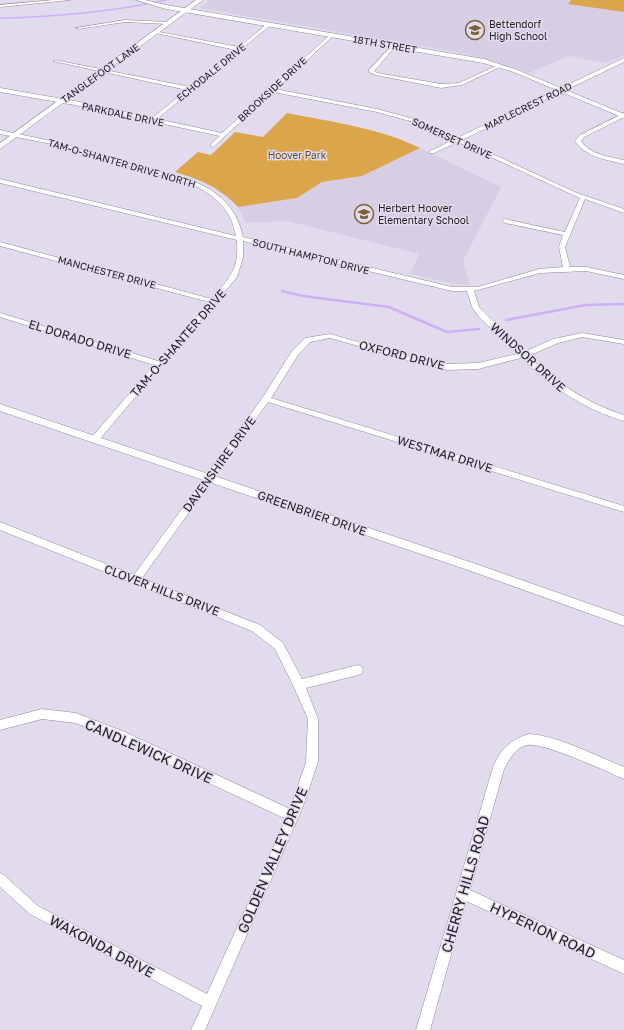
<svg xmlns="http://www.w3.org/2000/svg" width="624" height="1030" font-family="'Golos Text',sans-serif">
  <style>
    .built { fill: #d7cee6 }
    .green { fill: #dba54b }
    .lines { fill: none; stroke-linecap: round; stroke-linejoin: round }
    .stream-far1 { stroke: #cdb0f7; stroke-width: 1.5 }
    .stream { stroke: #cdb0f7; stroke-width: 2.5 }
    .minor-casing { stroke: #8f8999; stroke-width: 1 }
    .tertiary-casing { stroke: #8f8999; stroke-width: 1 }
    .secondary-casing { stroke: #8f8999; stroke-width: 1 }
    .minor { fill: #fff; fill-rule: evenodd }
    .tertiary { fill: #fff; fill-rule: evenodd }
    .secondary { fill: #fff; fill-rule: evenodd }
    .labels { text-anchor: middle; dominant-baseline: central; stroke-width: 3; stroke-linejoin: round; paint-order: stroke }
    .far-poi-label { font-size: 10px; fill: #232127; stroke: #e2dbed; text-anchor: start }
    .far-street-label { font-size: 10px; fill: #232127; stroke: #e2dbed }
    .far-park-label { font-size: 10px; fill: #654e27; stroke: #e2dbed }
    .street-label { font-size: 12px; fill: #232127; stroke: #e2dbed }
    .near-street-label { font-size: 14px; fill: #232127; stroke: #e2dbed }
  </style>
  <rect width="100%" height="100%" fill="#e2dbed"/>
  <g class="built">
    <polygon points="210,0 624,0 624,55 606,63 569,56 529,73 483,58 451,51 199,8"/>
    <polygon points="420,148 501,187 463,261 470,285 454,284 410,274 419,254 287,221 246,223 238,207 297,198 322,182 362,176"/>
  </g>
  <g class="green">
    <polygon points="571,0 624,0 624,12 568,4"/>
    <path d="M287,113c45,9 92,15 133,35l-58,28 -40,6 -25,16 -59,9c-19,-20 -37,-27 -63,-35l23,-20 13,3 24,-23 28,5z"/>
  </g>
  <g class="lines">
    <path class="stream-far1" d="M0,18c56,-1 111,-6 166,-18"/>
    <g class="stream">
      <polyline points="282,291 303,296 389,307 447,332 479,329"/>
      <polyline points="506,320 586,305 624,304"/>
    </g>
    <g class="minor-casing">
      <g id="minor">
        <polygon points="54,0 70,0 0,7 0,5"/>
        <polygon points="125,20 168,22 170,23 168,24 125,22 78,29 76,28"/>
        <path d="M268,23l4,1 -115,95 65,14 110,-100 2,2 -58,54 101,20 44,12 36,17 102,-49h4v2l-101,49 115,53 47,16v4l-39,-14 -20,48 5,20h16l38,8v4l-38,-8 -46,2 -66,18 5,16 45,45 29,-13 29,-6 42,7v4l-42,-7 -24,6 -30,13c28,27 59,47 96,59v6c-40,-12 -73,-34 -103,-63l-43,11 -31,1 -25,-6 -92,-26 -20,4 -12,13 -27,43 353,108v6l-356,-110 -126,176 118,47 23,18 19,36 56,-14 4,2 1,3 -1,3 -4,2 -52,13 12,31v43l-16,47 -97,221h-14l11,-24 -172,-92 -30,-27v-14l4,2 34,31 169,88 79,-175 -169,-79 -41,-17 -34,-4 -42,11v-10l42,-11 34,4 49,19 165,77 16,-47 2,-43 -14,-32 -19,-38 -23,-18 -252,-101v-8l134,53 129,-178 29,-46 13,-13 25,-4 92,26 25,4 31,-1 39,-9 -38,-37 -7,-10 -5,-16h-15l-209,-50v17l-6,19 -139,164h-6l-1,-2 1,-2 62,-72 -154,-48v-4l158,48 51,-59 -209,-56v-4l212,57c18,-22 27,-29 25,-59l-237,-57v-4l236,57c-5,-27 -21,-41 -45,-52l-134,-39 -57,-11v-4l60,13 140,41c23,11 38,28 43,53l209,50h26l61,-18 24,-2 -4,-20 4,-12 -58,-12 -3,-2 3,-2 60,13 15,-34 -122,-56 -24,11h-4v-2l23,-11 -36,-17 -40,-11 -104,-20 -60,55 -3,-2 10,-9 -145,-31 -75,-13v-4l75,13 77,17 35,-28 -134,-29 2,-1 135,27 46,-37 -80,-17 -2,-2 85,16z"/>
        <polygon points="393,44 397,45 374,71 377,73 441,84 459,83 498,65 502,66 462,85 441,88 376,75 369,72 369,70"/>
        <path d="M624,113v4l-40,20 -3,4c8,13 29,16 43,19v4c-17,-4 -39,-7 -49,-23l5,-6z"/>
        <path d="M529,734c30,2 67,22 95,33v12c-18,-8 -81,-37 -97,-34 -11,2 -18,15 -23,24l-34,121 154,70v14l-158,-73 -36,129h-14l77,-263c7,-17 18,-28 36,-33z"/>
      </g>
    </g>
    <g class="tertiary-casing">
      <g id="tertiary">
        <polygon points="136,0 145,0 166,5 484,59 515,69 561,88 624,58 624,62 566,90 624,114 624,118 511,71 483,63 166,9"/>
        <polygon points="0,404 476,564 624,616 624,626 468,570 0,411"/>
      </g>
    </g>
    <g class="secondary-casing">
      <polygon id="secondary" points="196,0 203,0 0,149 0,143"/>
    </g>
    <use href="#minor" class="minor"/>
    <use href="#tertiary" class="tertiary"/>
    <use href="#secondary" class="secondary"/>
  </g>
  <defs>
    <g id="school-ring" transform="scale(1)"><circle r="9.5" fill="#e2dbed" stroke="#7c6033" stroke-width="1.5"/><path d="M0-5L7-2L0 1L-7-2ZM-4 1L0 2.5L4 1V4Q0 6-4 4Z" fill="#7c6033"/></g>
  </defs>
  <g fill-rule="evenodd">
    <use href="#school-ring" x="475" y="30"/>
    <use href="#school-ring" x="364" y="214"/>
  </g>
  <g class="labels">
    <g class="far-poi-label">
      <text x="489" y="24">Bettendorf<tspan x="489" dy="12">High School</tspan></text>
      <text x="378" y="208">Herbert Hoover<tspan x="378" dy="12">Elementary School</tspan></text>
    </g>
    <g class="far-street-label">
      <text transform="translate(385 44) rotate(10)">18TH STREET</text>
      <text transform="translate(211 72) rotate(-39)">ECHODALE DRIVE</text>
      <text transform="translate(100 73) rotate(-36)">TANGLEFOOT LANE</text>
      <text transform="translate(272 89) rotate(-43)">BROOKSIDE DRIVE</text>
      <text transform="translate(528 106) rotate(-26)">MAPLECREST ROAD</text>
      <text transform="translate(123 114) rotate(12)">PARKDALE DRIVE</text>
      <text transform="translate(452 138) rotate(24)">SOMERSET DRIVE</text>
      <text transform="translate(122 163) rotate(16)">TAM-O-SHANTER DRIVE NORTH</text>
      <text transform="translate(311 256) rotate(14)">SOUTH HAMPTON DRIVE</text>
      <text transform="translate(107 272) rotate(15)">MANCHESTER DRIVE</text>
    </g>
    <g class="far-park-label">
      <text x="297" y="155">Hoover Park</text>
    </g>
    <g class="street-label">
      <text transform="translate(80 339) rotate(17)">EL DORADO DRIVE</text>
      <text transform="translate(178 343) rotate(-49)">TAM-O-SHANTER DRIVE</text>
      <text transform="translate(402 355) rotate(14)">OXFORD DRIVE</text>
      <text transform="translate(528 357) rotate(42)">WINDSOR DRIVE</text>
      <text transform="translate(445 454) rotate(17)">WESTMAR DRIVE</text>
      <text transform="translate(219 464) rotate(-54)">DAVENSHIRE DRIVE</text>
      <text transform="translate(312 513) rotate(19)">GREENBRIER DRIVE</text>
      <text transform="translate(162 590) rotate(21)">CLOVER HILLS DRIVE</text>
    </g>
    <g class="near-street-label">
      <text transform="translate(149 751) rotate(24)">CANDLEWICK DRIVE</text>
      <text transform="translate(272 860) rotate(-67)">GOLDEN VALLEY DRIVE</text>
      <text transform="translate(465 884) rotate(-74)">CHERRY HILLS ROAD</text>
      <text transform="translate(543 930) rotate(25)">HYPERION ROAD</text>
      <text transform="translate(102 946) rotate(28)">WAKONDA DRIVE</text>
    </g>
  </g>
</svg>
